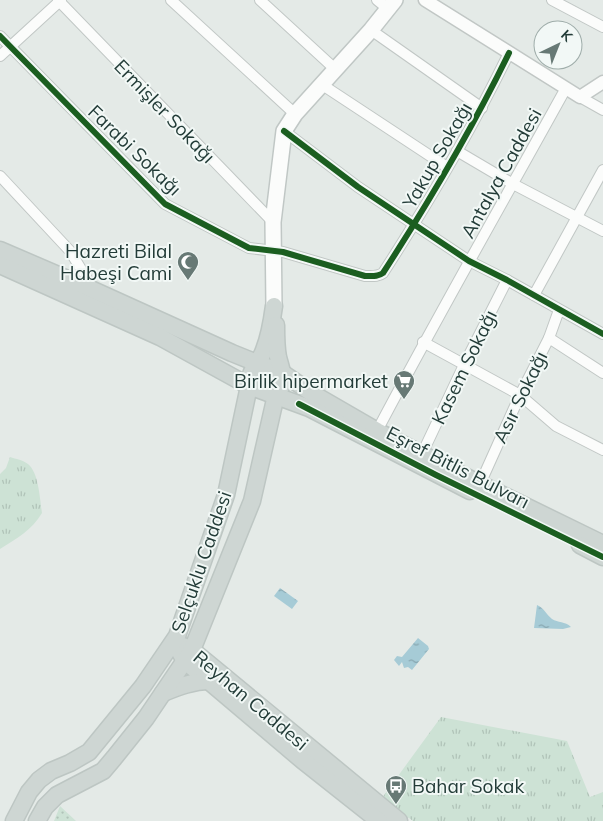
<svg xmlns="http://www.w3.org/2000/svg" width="603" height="821" font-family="Mulish,sans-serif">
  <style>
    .grass { fill: url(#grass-tufts) }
    .park { fill: url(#park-dots) }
    .water { fill: url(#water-ripples) }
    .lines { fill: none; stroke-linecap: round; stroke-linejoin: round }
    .minor-casing { stroke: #c1c7c5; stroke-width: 12 }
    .tertiary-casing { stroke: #c1c7c5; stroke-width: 15 }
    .secondary-casing { stroke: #c0c7c5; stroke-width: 18 }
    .primary-casing { stroke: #bdc6c3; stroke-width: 19 }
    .minor { stroke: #fbfcfb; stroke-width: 10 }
    .tertiary { stroke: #fbfcfb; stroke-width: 12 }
    .secondary { stroke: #fbfcfb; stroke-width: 15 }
    .primary { stroke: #ced6d3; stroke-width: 16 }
    .cycleway-casing { stroke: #f2f8f6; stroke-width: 9 }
    .cycleway { stroke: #1b5e20; stroke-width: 6 }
    .labels { text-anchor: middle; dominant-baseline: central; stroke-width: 4; stroke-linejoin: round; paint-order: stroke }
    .street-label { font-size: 19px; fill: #233c38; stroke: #f2f8f6 }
    .poi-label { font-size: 19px; fill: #233c38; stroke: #f2f8f6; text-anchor: end }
  </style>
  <defs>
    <pattern id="grass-tufts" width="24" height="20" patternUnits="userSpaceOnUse" patternTransform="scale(1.25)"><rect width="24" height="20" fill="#cde2d5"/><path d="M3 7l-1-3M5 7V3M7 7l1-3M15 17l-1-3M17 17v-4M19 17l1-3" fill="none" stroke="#b0c3b8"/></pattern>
    <pattern id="park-dots" width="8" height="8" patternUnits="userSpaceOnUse" patternTransform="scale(1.25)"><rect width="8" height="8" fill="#cde2d5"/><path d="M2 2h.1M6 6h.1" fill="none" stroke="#b0c3b8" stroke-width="1.8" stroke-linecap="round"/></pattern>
    <pattern id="water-ripples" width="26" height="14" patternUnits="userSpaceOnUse" patternTransform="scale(1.25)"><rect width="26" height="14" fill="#a6cbd6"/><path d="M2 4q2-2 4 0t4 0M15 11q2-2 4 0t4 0" fill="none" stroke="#87a6af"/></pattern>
  </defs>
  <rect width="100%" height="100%" fill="#e4eae7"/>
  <g class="grass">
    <path d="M10,457c6,2 13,3 18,7 11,9 12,36 14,49 -10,17 -26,26 -42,36v-75l6,-6z"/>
    <polygon points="441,717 567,741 590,797 603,792 603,821 413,821 382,798"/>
  </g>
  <polygon class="park" points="60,806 76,821 54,821"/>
  <g class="water">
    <polygon points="280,588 298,601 292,609 274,596"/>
    <path d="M537,605c7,3 9,9 15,14 6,4 13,2 19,8l-8,2 -29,-1z"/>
    <polygon points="418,638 428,646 429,649 412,670 408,667 404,668 402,662 399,666 394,660 397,656 402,657"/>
  </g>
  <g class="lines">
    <g class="minor-casing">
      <g id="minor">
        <polyline points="58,0 273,222"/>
        <polyline points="171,0 295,114"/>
        <polyline points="260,0 335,69"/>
        <polyline points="377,0 388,9"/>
        <polyline points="552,0 603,27"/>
        <polyline points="371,30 482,108"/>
        <path d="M0,36l165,168 84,44 34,4 82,24c7,0 13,1 18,-3 46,-71 89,-144 126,-220"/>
        <polyline points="0,56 61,0"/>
        <polyline points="321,84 447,167"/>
        <polyline points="580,97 603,110"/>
        <polyline points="284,131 358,187 469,261 507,280 603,334"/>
        <polyline points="457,151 513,184 603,231"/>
        <polyline points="0,176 70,251 93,289"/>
        <polyline points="534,295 603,170"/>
        <polyline points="549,338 603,373"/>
        <polyline points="423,342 520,395 556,426 603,450"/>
        <path d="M377,431c61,-116 126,-229 189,-343"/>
        <polyline points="422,454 464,365 507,280"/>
        <polyline points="480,484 520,395 549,338 559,310"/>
      </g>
    </g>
    <g class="tertiary-casing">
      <polyline id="tertiary" points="425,0 580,97 603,82"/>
    </g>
    <g class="secondary-casing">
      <polyline id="secondary" points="274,306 273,222 284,131 295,114 371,30 395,0"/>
    </g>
    <g class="primary-casing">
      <g id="primary">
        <polyline points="0,250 93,290 232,353 284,374 313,394 377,431 480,484 603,544"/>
        <polyline points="0,265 160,337 249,386 309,408 470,491"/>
        <polyline points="580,545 603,557"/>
        <polyline points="183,646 192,650 399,821"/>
        <polyline points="180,652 185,661 302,760 379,821"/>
        <path d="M163,693c15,-6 30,-12 47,-12"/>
        <path d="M14,821l15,-29 10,-12 12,-9 19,-8 19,-11 54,-66 34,-50 49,-141 23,-109c0,-17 10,-21 15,-36 6,-15 8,-29 10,-44"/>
        <path d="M37,821l8,-14 12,-12 46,-24 11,-13 32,-40 46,-68 60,-149 24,-106c11,-14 6,-22 2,-38 -2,-10 -2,-22 -2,-32"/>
      </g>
    </g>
    <use href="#minor" class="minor"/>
    <use href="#tertiary" class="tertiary"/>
    <use href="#secondary" class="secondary"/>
    <use href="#primary" class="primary"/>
    <g class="cycleway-casing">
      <g id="cycleway">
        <path d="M0,36l165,168 84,44 34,4 82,24c7,0 13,1 18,-3 46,-71 89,-144 126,-220"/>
        <polyline points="284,131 358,187 469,261 507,280 603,334"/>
        <polyline points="299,404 436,475 603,557"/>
      </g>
    </g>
    <use href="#cycleway" class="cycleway"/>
  </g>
  <defs>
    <g id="mosque-pin" transform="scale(1.125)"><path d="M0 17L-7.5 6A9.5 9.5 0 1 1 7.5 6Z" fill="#677975" stroke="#f2f8f6"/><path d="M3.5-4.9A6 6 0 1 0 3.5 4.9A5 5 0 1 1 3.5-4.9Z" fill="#fff"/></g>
    <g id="supermarket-pin" transform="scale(1.125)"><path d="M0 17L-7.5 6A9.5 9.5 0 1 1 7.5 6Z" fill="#677975" stroke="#f2f8f6"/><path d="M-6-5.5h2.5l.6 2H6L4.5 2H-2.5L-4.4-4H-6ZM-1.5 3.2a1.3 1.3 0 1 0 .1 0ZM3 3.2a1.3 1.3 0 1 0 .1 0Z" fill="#fff"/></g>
    <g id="bus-pin" transform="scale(1.125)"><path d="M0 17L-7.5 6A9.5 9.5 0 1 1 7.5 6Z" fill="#677975" stroke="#f2f8f6"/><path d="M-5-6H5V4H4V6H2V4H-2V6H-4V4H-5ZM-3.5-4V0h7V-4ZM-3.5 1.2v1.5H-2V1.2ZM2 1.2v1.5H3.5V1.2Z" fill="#fff"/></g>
  </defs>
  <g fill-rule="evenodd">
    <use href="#mosque-pin" x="188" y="262"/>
    <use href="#supermarket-pin" x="404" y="381"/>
    <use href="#bus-pin" x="396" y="786"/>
  </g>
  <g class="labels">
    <g class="street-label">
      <text transform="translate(165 111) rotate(46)">Ermişler Sokağı</text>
      <text transform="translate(135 150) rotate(44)">Farabi Sokağı</text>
      <text transform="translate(437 155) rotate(-60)">Yakup Sokağı</text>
      <text transform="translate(501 173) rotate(-61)">Antalya Caddesi</text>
      <text transform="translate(464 367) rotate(-64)">Kasem Sokağı</text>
      <text transform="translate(520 397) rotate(-64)">Asır Sokağı</text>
      <text transform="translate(458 467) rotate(27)">Eşref Bitlis Bulvarı</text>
      <text transform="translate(201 562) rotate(-71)">Selçuklu Caddesi</text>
      <text transform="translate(251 700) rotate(40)">Reyhan Caddesi</text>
    </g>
    <g class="poi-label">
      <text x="172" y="251">Hazreti Bilal<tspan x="172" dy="22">Habeşi Cami</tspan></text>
      <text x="388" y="381">Birlik hipermarket</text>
      <text x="412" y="786" text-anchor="start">Bahar Sokak</text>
    </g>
  </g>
  <g transform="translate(558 45) rotate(43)"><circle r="24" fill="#f2f8f6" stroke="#9fadaa"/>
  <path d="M0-4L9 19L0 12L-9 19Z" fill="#677975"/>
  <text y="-8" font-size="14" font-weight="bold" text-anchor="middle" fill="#233c38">K</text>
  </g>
</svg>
